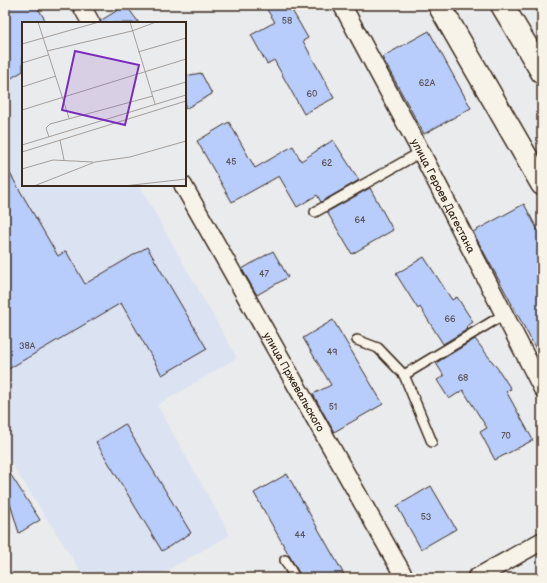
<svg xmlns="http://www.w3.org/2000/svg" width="547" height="583" font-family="'Balsamiq Sans',sans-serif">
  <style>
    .built { fill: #dbe2f1 }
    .building { fill: #b8cdfc; stroke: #3b2a1e }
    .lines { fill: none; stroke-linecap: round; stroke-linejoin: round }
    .lane-casing { stroke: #3b2a1e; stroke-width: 12 }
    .street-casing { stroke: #3b2a1e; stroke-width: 20 }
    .primary-casing { stroke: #3b2a1e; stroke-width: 25 }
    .lane { stroke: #f7f3e8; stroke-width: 9 }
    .street { stroke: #f7f3e8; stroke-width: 17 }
    .primary { stroke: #f7f3e8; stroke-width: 22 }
    .labels { text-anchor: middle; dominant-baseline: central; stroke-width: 4; stroke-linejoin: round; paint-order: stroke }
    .number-label { font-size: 9px; fill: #5a5356 }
    .street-label { font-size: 11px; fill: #3b2a1e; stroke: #f7f3e8 }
    .inset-road { fill: none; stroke: #a49e9a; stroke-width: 1 }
    .view { fill: #7b2cbf; fill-opacity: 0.15; stroke: #7b2cbf; stroke-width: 2 }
    .inset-edge { fill: none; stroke: #3b2a1e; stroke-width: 2 }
  </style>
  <rect width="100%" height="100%" fill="#eaebec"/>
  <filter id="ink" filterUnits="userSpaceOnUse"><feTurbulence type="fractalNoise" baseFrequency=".025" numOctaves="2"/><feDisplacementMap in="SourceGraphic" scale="8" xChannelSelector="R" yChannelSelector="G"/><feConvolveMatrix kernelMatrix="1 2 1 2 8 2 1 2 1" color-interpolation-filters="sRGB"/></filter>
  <g filter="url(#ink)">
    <polygon class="built" points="5,5 37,5 47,23 23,23 23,185 139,185 237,358 157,405 230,535 153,578 85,578 5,453"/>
    <g class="building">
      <polygon points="5,5 36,5 47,23 23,23 23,71 5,82"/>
      <polygon points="126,5 139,23 101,23 100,21"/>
      <polygon points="264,5 289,5 308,38 303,41 334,98 304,114 274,60 267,64 251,35 275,22"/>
      <polygon points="429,31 471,108 424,134 382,57"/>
      <polygon points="201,73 212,94 185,109 185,76"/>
      <polygon points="229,122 255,168 293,146 301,161 333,140 359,180 321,202 317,195 297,207 279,176 232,202 197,141"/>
      <polygon points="5,165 58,256 66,251 85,284 147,247 207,349 162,375 121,303 5,371"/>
      <polygon points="370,188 393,230 352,254 327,212"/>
      <polygon points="524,204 542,238 542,360 473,232"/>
      <polygon points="273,251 288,277 257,295 242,269"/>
      <polygon points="424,257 452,300 457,297 473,322 466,327 468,329 443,344 420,307 418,309 396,274"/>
      <polygon points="333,320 383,404 334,432 313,394 331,385 303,338"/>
      <polygon points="475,339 498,369 511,389 506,391 533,440 495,460 480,432 487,428 463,390 449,399 437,380 444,376 436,363"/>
      <polygon points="125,424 191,533 162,551 96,442"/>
      <polygon points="5,466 40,520 19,533 5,487"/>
      <polygon points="287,474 346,578 302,578 254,493"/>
      <polygon points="431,486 456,529 421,549 397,506"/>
    </g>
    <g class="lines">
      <g class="lane-casing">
        <g id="lane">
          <polyline points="315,212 421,152"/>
          <polyline points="357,340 378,348 404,375 503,315"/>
          <polyline points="404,375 432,442"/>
          <polyline points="285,560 295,578"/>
        </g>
      </g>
      <g class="street-casing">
        <g id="street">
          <polyline points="81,5 91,23"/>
          <path id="s1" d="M342,5l79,147 121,236"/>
          <path id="s2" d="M183,185l222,393"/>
          <polyline points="476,578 542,541"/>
        </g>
      </g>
      <g class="primary-casing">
        <g id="primary">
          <polyline points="439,5 542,184"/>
          <polyline points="502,5 542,72"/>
        </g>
      </g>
      <use href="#lane" class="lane"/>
      <use href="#street" class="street"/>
      <use href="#primary" class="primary"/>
    </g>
  </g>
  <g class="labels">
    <g class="number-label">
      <text x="287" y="21">58</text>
      <text x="427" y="83">62А</text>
      <text x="312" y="94">60</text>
      <text x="231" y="162">45</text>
      <text x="327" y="163">62</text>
      <text x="360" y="220">64</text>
      <text x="264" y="274">47</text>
      <text x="450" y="319">66</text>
      <text x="27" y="346">38А</text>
      <text x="332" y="352">49</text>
      <text x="463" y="378">68</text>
      <text x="333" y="407">51</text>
      <text x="506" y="436">70</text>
      <text x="426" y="517">53</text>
      <text x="300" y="535">44</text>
    </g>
    <g class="street-label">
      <text stroke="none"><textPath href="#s1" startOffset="216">улица Героев Дагестана</textPath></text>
      <text stroke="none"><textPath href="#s2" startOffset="226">улица Пржевальского</textPath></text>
    </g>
  </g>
  <g transform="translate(22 22)">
    <rect width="164" height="164" fill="#eaebec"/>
    <path class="inset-road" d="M16,0l31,96M108,0l25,82M0,22l77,-22M25,29l85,-20 24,-9M116,30l48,-14M0,41l26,-8M0,65l34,-11M130,70l34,-10M0,88l164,-51M27,115l-3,-9 4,-4 103,-28M38,118l4,20M0,123l164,-50M0,130l164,-51M0,147l31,-9 40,2M12,164l61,-24 35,-5 56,-16M102,164l62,-7"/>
    <path class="view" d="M53,29l64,14 -14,60 -63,-15z"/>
    <rect width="164" height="164" class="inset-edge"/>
  </g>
  <rect width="547" height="583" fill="none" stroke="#f7f3e8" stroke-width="20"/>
  <rect x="10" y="10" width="527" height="563" fill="none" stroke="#3b2a1e" stroke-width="1.5" filter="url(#ink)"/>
</svg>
